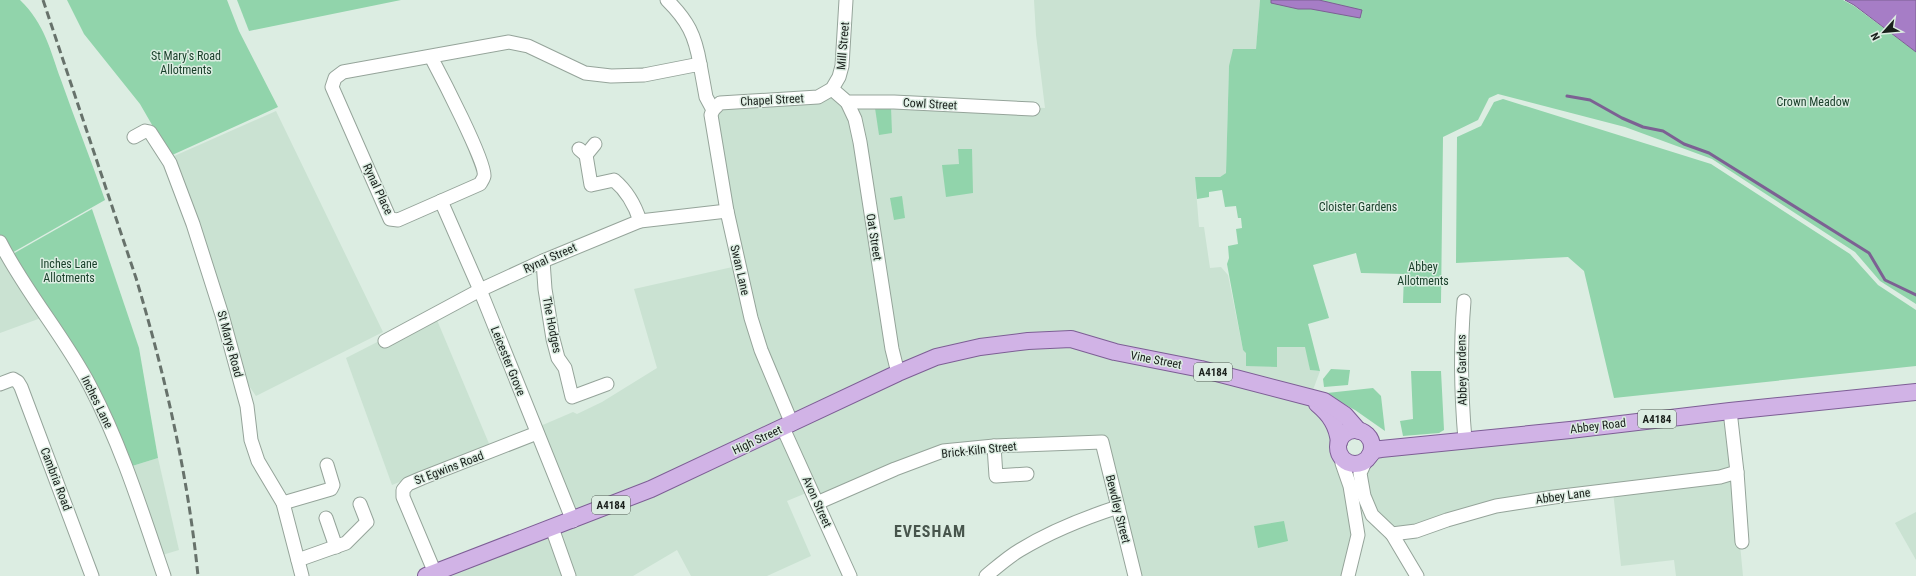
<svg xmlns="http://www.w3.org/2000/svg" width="1916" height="576" font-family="'Roboto Condensed',sans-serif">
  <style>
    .built { fill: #cae2d2 }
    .green { fill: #91d4ab }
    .water { fill: #a67dc6; stroke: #7c6193 }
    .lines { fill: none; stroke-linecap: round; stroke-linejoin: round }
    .stream { stroke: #7c6193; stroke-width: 3 }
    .minor-casing { stroke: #95a49a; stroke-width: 15 }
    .major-casing { stroke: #7d5e95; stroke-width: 18 }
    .minor { stroke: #fff; stroke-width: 13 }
    .major { stroke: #d1b3e6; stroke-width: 16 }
    .rail { stroke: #67726b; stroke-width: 3; stroke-dasharray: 8 4; stroke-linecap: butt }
    .labels { text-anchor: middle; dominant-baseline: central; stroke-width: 3; stroke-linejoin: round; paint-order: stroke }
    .shield { fill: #dcede2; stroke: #545e57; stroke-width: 1 }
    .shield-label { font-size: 11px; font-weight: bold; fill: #1a201c }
    .street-label { font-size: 12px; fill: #1a201c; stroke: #dcede2 }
    .park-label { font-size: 12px; fill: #183e29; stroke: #dcede2 }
    .district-label { font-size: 16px; font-weight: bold; letter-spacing: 1px; fill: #47554c; stroke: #dcede2 }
  </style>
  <rect width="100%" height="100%" fill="#dcede2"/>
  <g class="built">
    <polygon points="1034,0 1260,0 1256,50 1229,66 1226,173 1220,177 1195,177 1199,227 1204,227 1210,268 1221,267 1228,275 1243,350 1277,366 1277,347 1306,347 1310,370 1320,371 1310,398 1334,438 1332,447 1335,456 1342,463 1358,535 1347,576 1137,576 1103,441 943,450 816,503 811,491 787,501 811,556 767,576 691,576 677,550 633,576 419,576 573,518 538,427 573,412 577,414 602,402 657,368 634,289 737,266 713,110 834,92 850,100 1045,108 1036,35"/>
    <polygon points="276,111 383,332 256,396 249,386 225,311 172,157"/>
    <polygon points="0,254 10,274 41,318 0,333"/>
    <polygon points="434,313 490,446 392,485 346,358"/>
    <polygon points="1724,415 1733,470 1743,576 1676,576 1674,560 1621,566 1613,491 1497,507 1392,535 1377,517 1367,493 1364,474 1377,453"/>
    <polygon points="158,458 179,550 159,556 129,467"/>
    <polygon points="1916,512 1916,560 1895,523"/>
  </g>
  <g class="green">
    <path d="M0,0h20c25,24 30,50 41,80 14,40 30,80 44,120l-95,54 -10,-19z"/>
    <polygon points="67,0 227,0 239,31 278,107 170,156 140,104 84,34"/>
    <polygon points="237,0 401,0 249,31"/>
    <polygon points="1260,0 1843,0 1854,6 1916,52 1916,304 1880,281 1855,252 1712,159 1625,127 1498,94 1489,98 1478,120 1443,137 1441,303 1403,303 1404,274 1361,273 1356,253 1313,265 1329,318 1308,324 1320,371 1310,370 1305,347 1277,347 1277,367 1246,366 1246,353 1243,350 1227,264 1229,258 1228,246 1238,244 1236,229 1242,228 1241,218 1238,218 1236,206 1225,207 1222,190 1209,192 1209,197 1197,199 1195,177 1220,177 1226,173 1229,66 1233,49 1256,49"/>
    <polygon points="1503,99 1711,164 1850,254 1878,285 1916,310 1916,366 1614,398 1584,271 1568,257 1456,263 1457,137 1481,126 1494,102"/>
    <polygon points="891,107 892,133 879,135 875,108"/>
    <polygon points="958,149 972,149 973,193 946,197 942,165 959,164"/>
    <polygon points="902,196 905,218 894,220 890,198"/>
    <polygon points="92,209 139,348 158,458 129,467 11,255"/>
    <polygon points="1331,369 1350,370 1348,385 1324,387 1323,379"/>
    <polygon points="1411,371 1441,371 1444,430 1439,433 1403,436 1400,421 1413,419"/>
    <polygon points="1373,388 1381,396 1385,431 1355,410 1327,395 1327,393"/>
    <polygon points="1284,521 1288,541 1258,548 1254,526"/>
  </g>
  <g class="water">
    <polygon points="1271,0 1319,0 1362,10 1360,18 1311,9 1298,9 1271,3"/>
    <polygon points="1845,0 1916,0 1916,52 1854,5"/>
  </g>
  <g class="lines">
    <polyline class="stream" points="1567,96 1590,100 1622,118 1643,127 1663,131 1684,144 1709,153 1869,253 1885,280 1916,295"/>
    <g class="minor-casing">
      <g id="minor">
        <path d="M667,0c21,21 28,35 33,64"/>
        <path d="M431,57c8,15 56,107 53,119 0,2 -3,6 -4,8l-82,36 -8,-1 -58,-132 3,-9 8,-6 166,-30 19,4 57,27 26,3 33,-1 56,-11 6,33 7,13"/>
        <polyline points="832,89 847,102 894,102 1033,109"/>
        <polyline points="847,102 855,119 860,142 892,349 898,373"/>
        <polyline points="134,137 145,131 150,132 170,163 193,224 222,315 242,388 247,406 251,440 258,461 283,503 302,576"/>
        <path d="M579,149l7,6 5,30 23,-5c13,11 21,25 26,41"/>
        <polyline points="586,155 595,144"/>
        <polyline points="441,201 480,290 573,521"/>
        <path d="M0,242c26,51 64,94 90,144 32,61 52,126 74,190"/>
        <polyline points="543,261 545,289 553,339 558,358 565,368 572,397 607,384"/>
        <path d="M1464,301c-4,47 -3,92 1,139"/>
        <polyline points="385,341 480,290 543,261 640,221 727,211"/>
        <polyline points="0,384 13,379 18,382 21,387 92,576"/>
        <polyline points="1730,411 1737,472 1742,542"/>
        <polyline points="792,424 761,350 751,318 727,211 711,115 713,110 720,103 818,97 832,89 839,77 842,66 846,0"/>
        <polyline points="783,428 850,576"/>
        <polyline points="994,446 996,476 1027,474"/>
        <polyline points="1345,460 1342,463 1350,486 1358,535 1348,576"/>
        <polyline points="1366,460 1360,473 1361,479 1364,496 1372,515 1392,534 1417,576"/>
        <polyline points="283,503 331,489 333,485 327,465"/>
        <polyline points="817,503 895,469 943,451 994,446 1102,442 1135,576"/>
        <polyline points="326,518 336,547"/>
        <polyline points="552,528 569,576"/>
        <polyline points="1392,534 1416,531 1447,520 1496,506 1554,497 1720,477 1737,472"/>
        <polyline points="298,560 346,543 367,522 360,504"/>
        <polyline points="435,573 403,497 403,490 408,484 422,478 537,433"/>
        <path d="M986,576c11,-9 22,-19 34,-26 31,-19 64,-32 98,-43"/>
      </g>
    </g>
    <g class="major-casing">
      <g id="major">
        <path d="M1317,404c13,11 20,21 22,38"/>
        <circle cx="1355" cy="447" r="17"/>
        <polyline points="1370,455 1375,450 1381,449 1570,430 1730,411 1916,392"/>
        <polyline points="426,576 651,489 898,373 936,357 980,347 1028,341 1071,339 1115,352 1201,369 1324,401 1345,415 1359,431"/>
      </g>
    </g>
    <use href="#minor" class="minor"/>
    <use href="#major" class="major"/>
    <path class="rail" d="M43,0l93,278c29,97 52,197 62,298"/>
  </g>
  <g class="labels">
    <g class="shield">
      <rect x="1194" y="363" width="38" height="18" rx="3"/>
      <rect x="1638" y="410" width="38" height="18" rx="3"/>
      <rect x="592" y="496" width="38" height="18" rx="3"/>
    </g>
    <g class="shield-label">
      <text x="1213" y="372">A4184</text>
      <text x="1657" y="419">A4184</text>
      <text x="611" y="505">A4184</text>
    </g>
    <g class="street-label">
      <text transform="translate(843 46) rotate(-85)">Mill Street</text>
      <text transform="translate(772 100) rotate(-3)">Chapel Street</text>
      <text transform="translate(930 104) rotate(3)">Cowl Street</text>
      <text transform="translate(378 189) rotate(65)">Rynal Place</text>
      <text transform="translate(874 237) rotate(81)">Oat Street</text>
      <text transform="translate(550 258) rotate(-24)">Rynal Street</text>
      <text transform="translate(740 270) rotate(77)">Swan Lane</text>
      <text transform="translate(552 325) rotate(79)">The Hodges</text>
      <text transform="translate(230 344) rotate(75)">St Marys Road</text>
      <text transform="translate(1156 360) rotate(11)">Vine Street</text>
      <text transform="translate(508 361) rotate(68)">Leicester Grove</text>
      <text transform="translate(1462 370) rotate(-91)">Abbey Gardens</text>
      <text transform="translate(97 402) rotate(64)">Inches Lane</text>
      <text transform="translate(1598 426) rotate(-7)">Abbey Road</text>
      <text transform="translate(757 440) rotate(-25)">High Street</text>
      <text transform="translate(979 450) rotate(-6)">Brick-Kiln Street</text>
      <text transform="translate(449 468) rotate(-21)">St Egwins Road</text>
      <text transform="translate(56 479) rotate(69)">Cambria Road</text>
      <text transform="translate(1563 496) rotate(-8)">Abbey Lane</text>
      <text transform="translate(817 502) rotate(66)">Avon Street</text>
      <text transform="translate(1118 509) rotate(76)">Bewdley Street</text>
    </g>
    <g class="park-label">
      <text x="186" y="56">St Mary's Road<tspan x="186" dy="14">Allotments</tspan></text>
      <text x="1813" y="102">Crown Meadow</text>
      <text x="1358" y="207">Cloister Gardens</text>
      <text x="69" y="264">Inches Lane<tspan x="69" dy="14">Allotments</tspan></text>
      <text x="1423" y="267">Abbey<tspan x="1423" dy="14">Allotments</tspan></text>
    </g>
    <g class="district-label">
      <text x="930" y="531">EVESHAM</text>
    </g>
  </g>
  <g transform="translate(1884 32) rotate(243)" stroke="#dcede2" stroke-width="3" paint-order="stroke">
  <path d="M0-3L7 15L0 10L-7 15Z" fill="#1a201c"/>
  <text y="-6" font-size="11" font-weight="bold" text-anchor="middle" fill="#1a201c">N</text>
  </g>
</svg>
